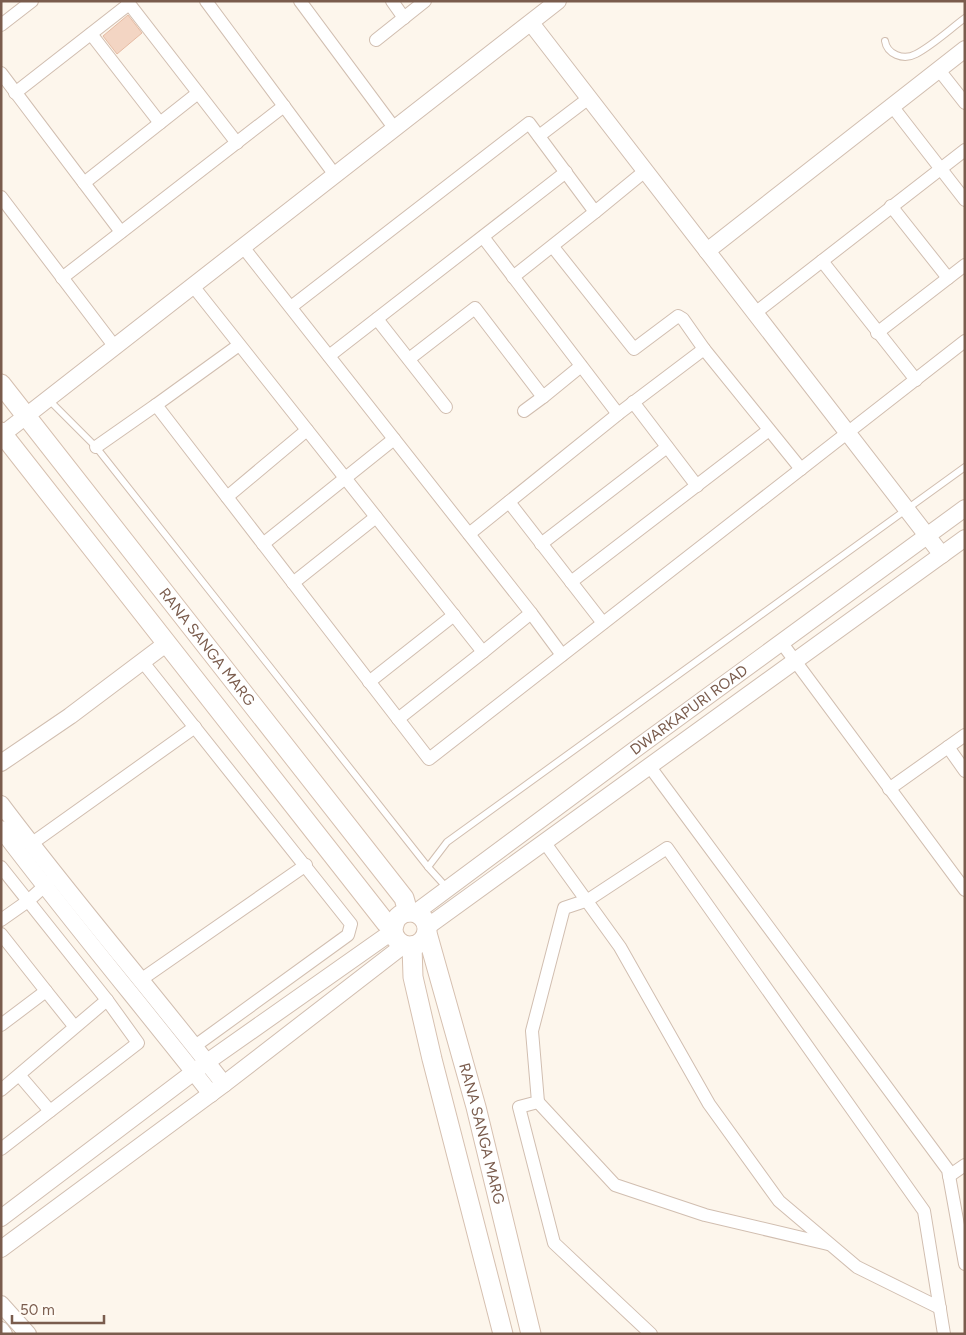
<svg xmlns="http://www.w3.org/2000/svg" width="966" height="1335" font-family="Figtree,sans-serif">
  <style>
    .building { fill: #f3d5c3; stroke: #e6bba3 }
    .lines { fill: none; stroke-linecap: round; stroke-linejoin: round }
    .service-casing { stroke: #d1beb0; stroke-width: 8 }
    .minor-casing { stroke: #d1beb0; stroke-width: 14 }
    .tertiary-casing { stroke: #d1beb0; stroke-width: 18 }
    .secondary-casing { stroke: #d6c0b0; stroke-width: 21 }
    .service { stroke: #fff; stroke-width: 6 }
    .minor { stroke: #fff; stroke-width: 12 }
    .tertiary { stroke: #fff; stroke-width: 16 }
    .secondary { stroke: #fff; stroke-width: 19 }
    .labels { text-anchor: middle; dominant-baseline: central; stroke-width: 5; stroke-linejoin: round; paint-order: stroke }
    .street-label { font-size: 15px; fill: #7a5c4d; stroke: #fffaf3 }
  </style>
  <rect width="100%" height="100%" fill="#fdf6ec"/>
  <polygon class="building" points="128,15 142,33 117,54 103,36"/>
  <g class="lines">
    <g class="service-casing">
      <g id="service">
        <path d="M885,41c2,13 18,20 31,13 17,-9 33,-24 49,-36"/>
        <polyline points="48,399 96,447 428,867"/>
        <polyline points="447,888 428,867 447,842 965,467"/>
      </g>
    </g>
    <g class="minor-casing">
      <g id="minor">
        <polyline points="127,1 237,143"/>
        <polyline points="206,1 335,175"/>
        <polyline points="300,1 395,129"/>
        <polyline points="392,1 404,18"/>
        <polyline points="1,25 32,1"/>
        <polyline points="91,34 160,123"/>
        <polyline points="376,40 425,1"/>
        <polyline points="939,70 965,103"/>
        <polyline points="1,73 121,232"/>
        <polyline points="15,93 129,4"/>
        <polyline points="892,106 965,200"/>
        <polyline points="539,136 589,98"/>
        <polyline points="84,183 198,93"/>
        <polyline points="1,197 115,347"/>
        <polyline points="891,206 948,278"/>
        <polyline points="483,237 618,414"/>
        <polyline points="553,247 634,349 678,316 683,319 704,349"/>
        <polyline points="822,261 916,380"/>
        <polyline points="513,277 595,212"/>
        <polyline points="62,278 284,106"/>
        <polyline points="193,286 483,652 531,613 243,247"/>
        <polyline points="291,307 529,123 595,212 645,171"/>
        <polyline points="755,313 965,150"/>
        <polyline points="377,319 446,407"/>
        <polyline points="877,333 965,265"/>
        <polyline points="239,345 156,405 429,759 965,341"/>
        <polyline points="329,356 566,172"/>
        <polyline points="409,359 475,308 543,397 581,366"/>
        <polyline points="633,402 697,486"/>
        <polyline points="524,411 543,397"/>
        <polyline points="96,447 156,405"/>
        <polyline points="227,497 307,430"/>
        <polyline points="509,502 603,623"/>
        <polyline points="469,534 618,414 704,349 801,469"/>
        <polyline points="263,544 394,439"/>
        <polyline points="541,544 667,447"/>
        <polyline points="571,582 769,430"/>
        <polyline points="293,583 376,517"/>
        <polyline points="531,613 562,655"/>
        <polyline points="781,642 965,890"/>
        <polyline points="142,661 351,924 348,935 195,1046"/>
        <polyline points="369,682 454,615"/>
        <polyline points="398,719 483,652"/>
        <polyline points="948,747 965,771"/>
        <polyline points="650,767 948,1170 965,1264"/>
        <polyline points="889,789 965,735"/>
        <polyline points="545,843 620,947 709,1104 779,1201 857,1267 940,1308"/>
        <polyline points="31,844 195,727"/>
        <polyline points="1,867 107,1000 138,1043 1,1149"/>
        <polyline points="1,920 28,901 50,881"/>
        <polyline points="1,934 46,991 1,1025"/>
        <polyline points="142,979 306,865"/>
        <polyline points="46,991 74,1026"/>
        <polyline points="20,1076 50,1111"/>
        <polyline points="1,1090 107,1000"/>
        <polyline points="538,1102 615,1185 705,1215 828,1244"/>
        <polyline points="949,1176 965,1165"/>
        <polyline points="651,1334 554,1243 519,1107 538,1102 532,1031 564,908 588,900 667,848 924,1211 944,1334"/>
      </g>
    </g>
    <g class="tertiary-casing">
      <g id="tertiary">
        <polyline points="531,23 942,555"/>
        <polyline points="707,251 965,49"/>
        <polyline points="3,434 558,1"/>
        <polyline points="1,763 70,716 167,643"/>
        <path d="M1,804c72,96 150,186 223,280"/>
        <path d="M1,829c68,90 140,176 210,265"/>
        <path id="s1" d="M415,913l226,-168 324,-237"/>
        <polyline points="427,927 965,538"/>
        <polyline points="1,1218 207,1062 393,931"/>
        <polyline points="1,1249 224,1084 404,945"/>
        <polyline points="1,1304 28,1334"/>
        <polyline points="1,1330 4,1334"/>
      </g>
    </g>
    <g class="secondary-casing">
      <g id="secondary">
        <path id="s2" d="M1,384l403,514 4,14"/>
        <polyline points="1,432 386,923 394,925"/>
        <circle cx="410" cy="929" r="17"/>
        <path id="s3" d="M427,933l49,174 55,227"/>
        <polyline points="412,946 413,977 432,1059 503,1334"/>
      </g>
    </g>
    <use href="#service" class="service"/>
    <use href="#minor" class="minor"/>
    <use href="#tertiary" class="tertiary"/>
    <use href="#secondary" class="secondary"/>
  </g>
  <g class="labels">
    <g class="street-label">
      <text stroke="none"><textPath href="#s2" startOffset="334">RANA SANGA MARG</textPath></text>
      <text stroke="none"><textPath href="#s1" startOffset="341">DWARKAPURI ROAD</textPath></text>
      <text stroke="none"><textPath href="#s3" startOffset="208">RANA SANGA MARG</textPath></text>
    </g>
  </g>
  <rect width="966" height="1335" fill="none" stroke="#7a5c4d" stroke-width="5"/>
  <path d="M12 1315v8h92v-8" fill="none" stroke="#7a5c4d" stroke-width="2.5"/>
  <text x="20" y="1315" font-size="15" fill="#7a5c4d" stroke="#fffaf3" stroke-width="4" paint-order="stroke">50 m</text>
</svg>
